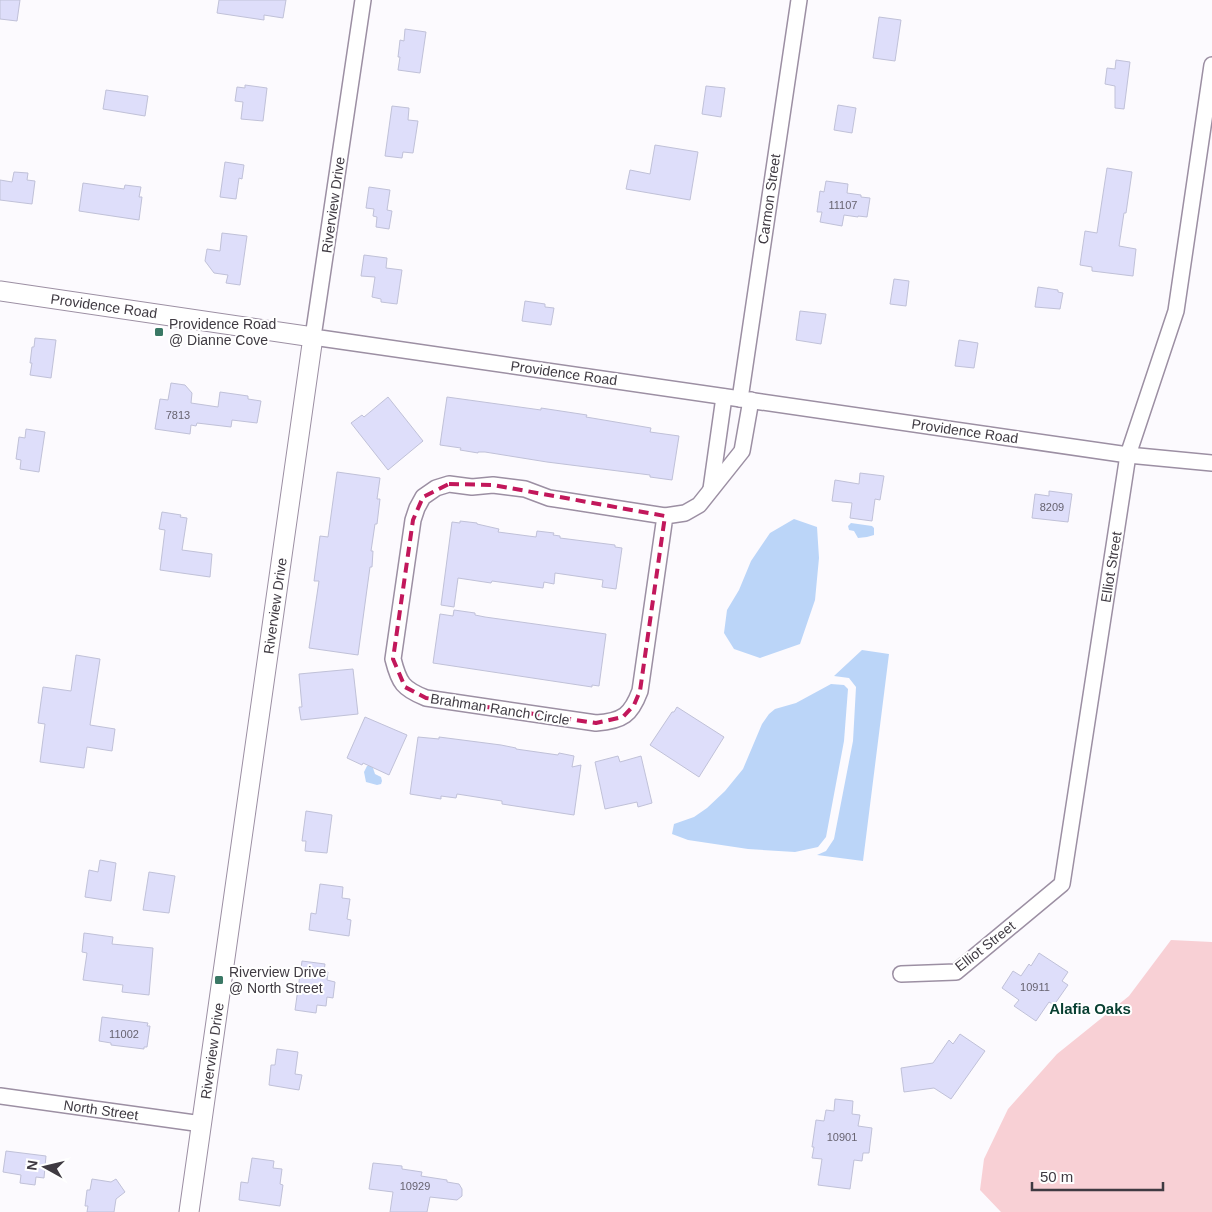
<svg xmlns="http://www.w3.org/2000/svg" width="1212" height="1212" font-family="Arial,sans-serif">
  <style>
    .green { fill: #f8d0d5 }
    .water { fill: #bbd5f8 }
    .building { fill: #dedefa; stroke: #c0c1d8 }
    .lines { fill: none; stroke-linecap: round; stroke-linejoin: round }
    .minor-casing { stroke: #9c8fa3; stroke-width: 18 }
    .tertiary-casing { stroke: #9c8fa3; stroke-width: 21 }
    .minor { stroke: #fff; stroke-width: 15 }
    .tertiary { stroke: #fff; stroke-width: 19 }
    .marked { fill: none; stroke: #c2185b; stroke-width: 4; stroke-dasharray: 10 6; stroke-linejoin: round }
    .poi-dot { fill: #3a7865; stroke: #fff; stroke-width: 2 }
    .labels { text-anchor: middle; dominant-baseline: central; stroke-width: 4; stroke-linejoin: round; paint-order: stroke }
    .number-label { font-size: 11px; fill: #676370 }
    .street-label { font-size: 14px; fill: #3f3a42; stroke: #fff }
    .poi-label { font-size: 14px; fill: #3f3a42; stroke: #fff; text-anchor: start }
    .neighbourhood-label { font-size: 15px; font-weight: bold; fill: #073e31; stroke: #fff }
  </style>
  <rect width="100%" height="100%" fill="#fcfafe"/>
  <polygon class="green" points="1171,940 1212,942 1212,1212 1001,1212 980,1190 984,1159 1008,1109 1057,1054 1129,996"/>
  <g class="water">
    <polygon points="794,519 817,527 819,558 815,600 800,644 760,658 734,649 724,633 727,610 739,590 751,561 770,533"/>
    <polygon points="851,523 872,526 874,528 874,535 867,537 858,538 854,531 849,530 848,526"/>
    <polygon points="862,650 889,654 863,861 817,855 826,851 834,839 853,741 856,687 849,678 834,676"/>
    <polygon points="831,684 844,685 848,689 844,741 826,837 818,847 795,852 748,849 688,840 672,834 674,824 694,817 707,808 725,791 743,769 762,724 769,714 775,709 796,703"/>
    <polygon points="367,766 370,766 373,768 375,774 381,777 382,781 381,784 377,785 366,782 364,772"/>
  </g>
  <g class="building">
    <polygon points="0,0 20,0 17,21 0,19"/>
    <polygon points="219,0 286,0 283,18 264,15 264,20 217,13"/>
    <polygon points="879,17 901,20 895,61 873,58"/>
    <polygon points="405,29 426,32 420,73 398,70 400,57 398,57 400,40 404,41"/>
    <polygon points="1116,60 1130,62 1124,109 1115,108 1115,86 1105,84 1107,68 1115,69"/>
    <polygon points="245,85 267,88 263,121 241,119 243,102 235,101 237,87 245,88"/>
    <polygon points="706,86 725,88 721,117 702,114"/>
    <polygon points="106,90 148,96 145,116 103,109"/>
    <polygon points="838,105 856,108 852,133 834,130"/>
    <polygon points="392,106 409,108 408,120 418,121 413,153 403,152 402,158 385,156"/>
    <polygon points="655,145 698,152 690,200 626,189 630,170 650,174"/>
    <polygon points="225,162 244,165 242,179 239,178 236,199 220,197"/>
    <polygon points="1107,168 1132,172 1126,213 1124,213 1119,246 1136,249 1133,276 1092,271 1092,267 1080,265 1085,231 1097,233"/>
    <polygon points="14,172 28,173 27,180 35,181 32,204 0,200 0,180 12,182"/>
    <polygon points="826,181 848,184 847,193 861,195 861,197 870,198 867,217 858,216 858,217 844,215 842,226 820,222 822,212 817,212 820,191 824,192"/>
    <polygon points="83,183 124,189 125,185 141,187 139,197 142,197 139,220 79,211"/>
    <polygon points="369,187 390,190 387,210 392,211 389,229 376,227 377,217 373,216 374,209 366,208"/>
    <polygon points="222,233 247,236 240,285 226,283 228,275 214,273 205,261 207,249 220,251"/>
    <polygon points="364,255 387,258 386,268 402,270 397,304 381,302 381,299 372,297 375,277 361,276"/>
    <polygon points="894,279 909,281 906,306 890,304"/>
    <polygon points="1038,287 1058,290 1058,292 1063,293 1060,309 1035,307"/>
    <polygon points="525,301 545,304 545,307 554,308 551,325 522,321"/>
    <polygon points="800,311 826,314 821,344 796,340"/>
    <polygon points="35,338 56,340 51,378 30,375 32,363 30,363 32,347 34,347"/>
    <polygon points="959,340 978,343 974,368 955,366"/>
    <polygon points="171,383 185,385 192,393 191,403 218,407 220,392 248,396 248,399 261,401 257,423 232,420 231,427 197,423 196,426 191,425 190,434 155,429 160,399 168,400"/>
    <polygon points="388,397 423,441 388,470 351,423 362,415 364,417"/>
    <polygon points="447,397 541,410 541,408 587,415 586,417 651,428 650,432 679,436 672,480 650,477 650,475 547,462 485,452 478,452 478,453 460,450 461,448 440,445"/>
    <polygon points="26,429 45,432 39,472 20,469 21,460 16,459 19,437 25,438"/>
    <polygon points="337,472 380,478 377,499 380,499 377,524 375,524 371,551 373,551 372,567 370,567 358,655 309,648 319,581 314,581 320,536 328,537"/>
    <polygon points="860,473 884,476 880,500 875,499 872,521 850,518 852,503 832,501 835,480 859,484"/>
    <polygon points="1049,491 1072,494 1068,522 1032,518 1035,494 1049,496"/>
    <polygon points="162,512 181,515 180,517 187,518 182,550 212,554 210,577 160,570 165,530 159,529"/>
    <polygon points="460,521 477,523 477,524 499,529 498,532 536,537 537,531 554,533 553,535 560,536 560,538 615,545 615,547 622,548 616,589 602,587 603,580 555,573 554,584 544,582 543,588 492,581 491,583 458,578 454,607 441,605 452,522 460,523"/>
    <polygon points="454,610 475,613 475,615 485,617 606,634 599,686 592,685 592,687 433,663 440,614 453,616"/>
    <polygon points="76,655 100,659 90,725 115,729 112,751 87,747 84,768 40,762 45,724 38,723 43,687 71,691"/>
    <polygon points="353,669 358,714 301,720 299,707 302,707 299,674"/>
    <polygon points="677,707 724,737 699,777 650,745 672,712 674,712"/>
    <polygon points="365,717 407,735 389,775 363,763 362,765 347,758"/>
    <polygon points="418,737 439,739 439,737 501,745 516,748 516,749 558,755 559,753 574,756 572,767 581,765 574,815 528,808 502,804 502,801 457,794 456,798 441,796 441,799 410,794"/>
    <polygon points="618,756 620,762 641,756 652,803 638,807 637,802 605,809 595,762"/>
    <polygon points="306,811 332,815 327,853 305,851 306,841 302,841"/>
    <polygon points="100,860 116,863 111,901 85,897 89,870 98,872"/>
    <polygon points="149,872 175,876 169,913 143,910"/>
    <polygon points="320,884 343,887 342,898 350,899 347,919 351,920 349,936 309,930 311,913 316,914"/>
    <polygon points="84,933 113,937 112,944 153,948 149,995 122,992 123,985 83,980 87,953 82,952"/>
    <polygon points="1039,953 1068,972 1062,981 1068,985 1054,1005 1049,1002 1036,1021 1014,1006 1019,1000 1002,988 1013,971 1021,976 1029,964 1031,966"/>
    <polygon points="302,961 325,964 324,971 328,972 327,980 335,982 333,998 327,997 326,1006 317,1005 316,1013 295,1010"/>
    <polygon points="102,1017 148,1023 147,1026 150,1026 147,1047 144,1047 144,1049 111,1045 111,1043 99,1041"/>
    <polygon points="960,1034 985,1051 951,1099 934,1088 904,1092 901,1068 933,1063 949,1040 953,1044"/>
    <polygon points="277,1049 298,1052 295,1074 302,1075 299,1090 269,1085 271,1065 275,1065"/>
    <polygon points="835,1099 853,1101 852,1114 860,1115 858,1126 872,1128 869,1153 863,1153 862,1161 854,1160 850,1189 818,1185 822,1159 812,1158 814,1147 812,1147 816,1120 824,1121 826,1110 834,1111"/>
    <polygon points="6,1151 46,1156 44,1178 36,1177 35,1185 20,1183 21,1175 3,1172"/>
    <polygon points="252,1158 274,1161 273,1168 282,1169 280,1184 283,1185 280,1206 239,1200 241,1182 248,1183"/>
    <polygon points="373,1163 402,1166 402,1169 422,1172 421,1176 447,1180 447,1182 459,1184 462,1189 462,1196 457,1200 430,1197 427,1212 390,1212 393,1192 369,1189"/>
    <polygon points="92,1179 111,1182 116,1179 125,1192 116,1199 114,1212 87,1212 88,1206 85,1206 87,1190 90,1190"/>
  </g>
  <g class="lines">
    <g class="minor-casing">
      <g id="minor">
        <polyline points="363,0 313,337 1128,455 1212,463"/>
        <polyline points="740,399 799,0"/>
        <polyline points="711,489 724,397"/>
        <path d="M665,516l-25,175c-9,24 -17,30 -44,32l-170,-25c-23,-9 -27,-15 -33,-39l20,-139 4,-12 6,-11 13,-9 13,-4 23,3 21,-2 32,4 24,9 116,18 20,-3 14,-8 43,-54 9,-51"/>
        <polyline points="901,974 956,972 1062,884 1128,455 1176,311 1212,65"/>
        <polyline points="0,1096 202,1124"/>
      </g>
    </g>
    <g class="tertiary-casing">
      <polyline id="tertiary" points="0,291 313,337 189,1212"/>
    </g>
    <use href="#minor" class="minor"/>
    <use href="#tertiary" class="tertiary"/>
  </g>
  <path class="marked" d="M449,484l44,1 172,31 -25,175 -6,14 -11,12 -27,6 -170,-25 -21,-11 -12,-28 20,-139 10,-23z"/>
  <g class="poi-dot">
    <rect x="154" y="327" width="10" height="10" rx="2.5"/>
    <rect x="214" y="975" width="10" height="10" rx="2.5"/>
  </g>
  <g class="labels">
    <g class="number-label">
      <text x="843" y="205">11107</text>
      <text x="178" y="415">7813</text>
      <text x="1052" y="507">8209</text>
      <text x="1035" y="987">10911</text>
      <text x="124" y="1034">11002</text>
      <text x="842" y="1137">10901</text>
      <text x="415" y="1186">10929</text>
    </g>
    <g class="street-label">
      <text transform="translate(769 199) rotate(-82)">Carmon Street</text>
      <text transform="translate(333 205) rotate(-82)">Riverview Drive</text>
      <text transform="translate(104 306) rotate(8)">Providence Road</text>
      <text transform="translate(564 373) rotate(8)">Providence Road</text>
      <text transform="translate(965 431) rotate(8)">Providence Road</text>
      <text transform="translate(1111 567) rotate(-81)">Elliot Street</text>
      <text transform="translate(275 606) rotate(-82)">Riverview Drive</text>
      <text transform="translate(500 709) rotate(9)">Brahman Ranch Circle</text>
      <text transform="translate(985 946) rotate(-38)">Elliot Street</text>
      <text transform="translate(212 1051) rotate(-82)">Riverview Drive</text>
      <text transform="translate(101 1110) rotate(8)">North Street</text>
    </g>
    <g class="poi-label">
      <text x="169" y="324">Providence Road<tspan x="169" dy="16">@ Dianne Cove</tspan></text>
      <text x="229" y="972">Riverview Drive<tspan x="229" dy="16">@ North Street</tspan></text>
    </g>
    <g class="neighbourhood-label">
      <text x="1090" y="1008">Alafia Oaks</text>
    </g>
  </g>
  <g transform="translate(45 1167) rotate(278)" stroke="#ffffff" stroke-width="4" paint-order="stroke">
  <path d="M0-4L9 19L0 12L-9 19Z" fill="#3f3a42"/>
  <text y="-8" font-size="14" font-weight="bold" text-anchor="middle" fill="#3f3a42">N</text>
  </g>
  <path d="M1032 1182v8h131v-8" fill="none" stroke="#3f3a42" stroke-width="2.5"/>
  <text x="1040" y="1182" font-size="15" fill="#3f3a42" stroke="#ffffff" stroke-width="4" paint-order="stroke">50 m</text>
</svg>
